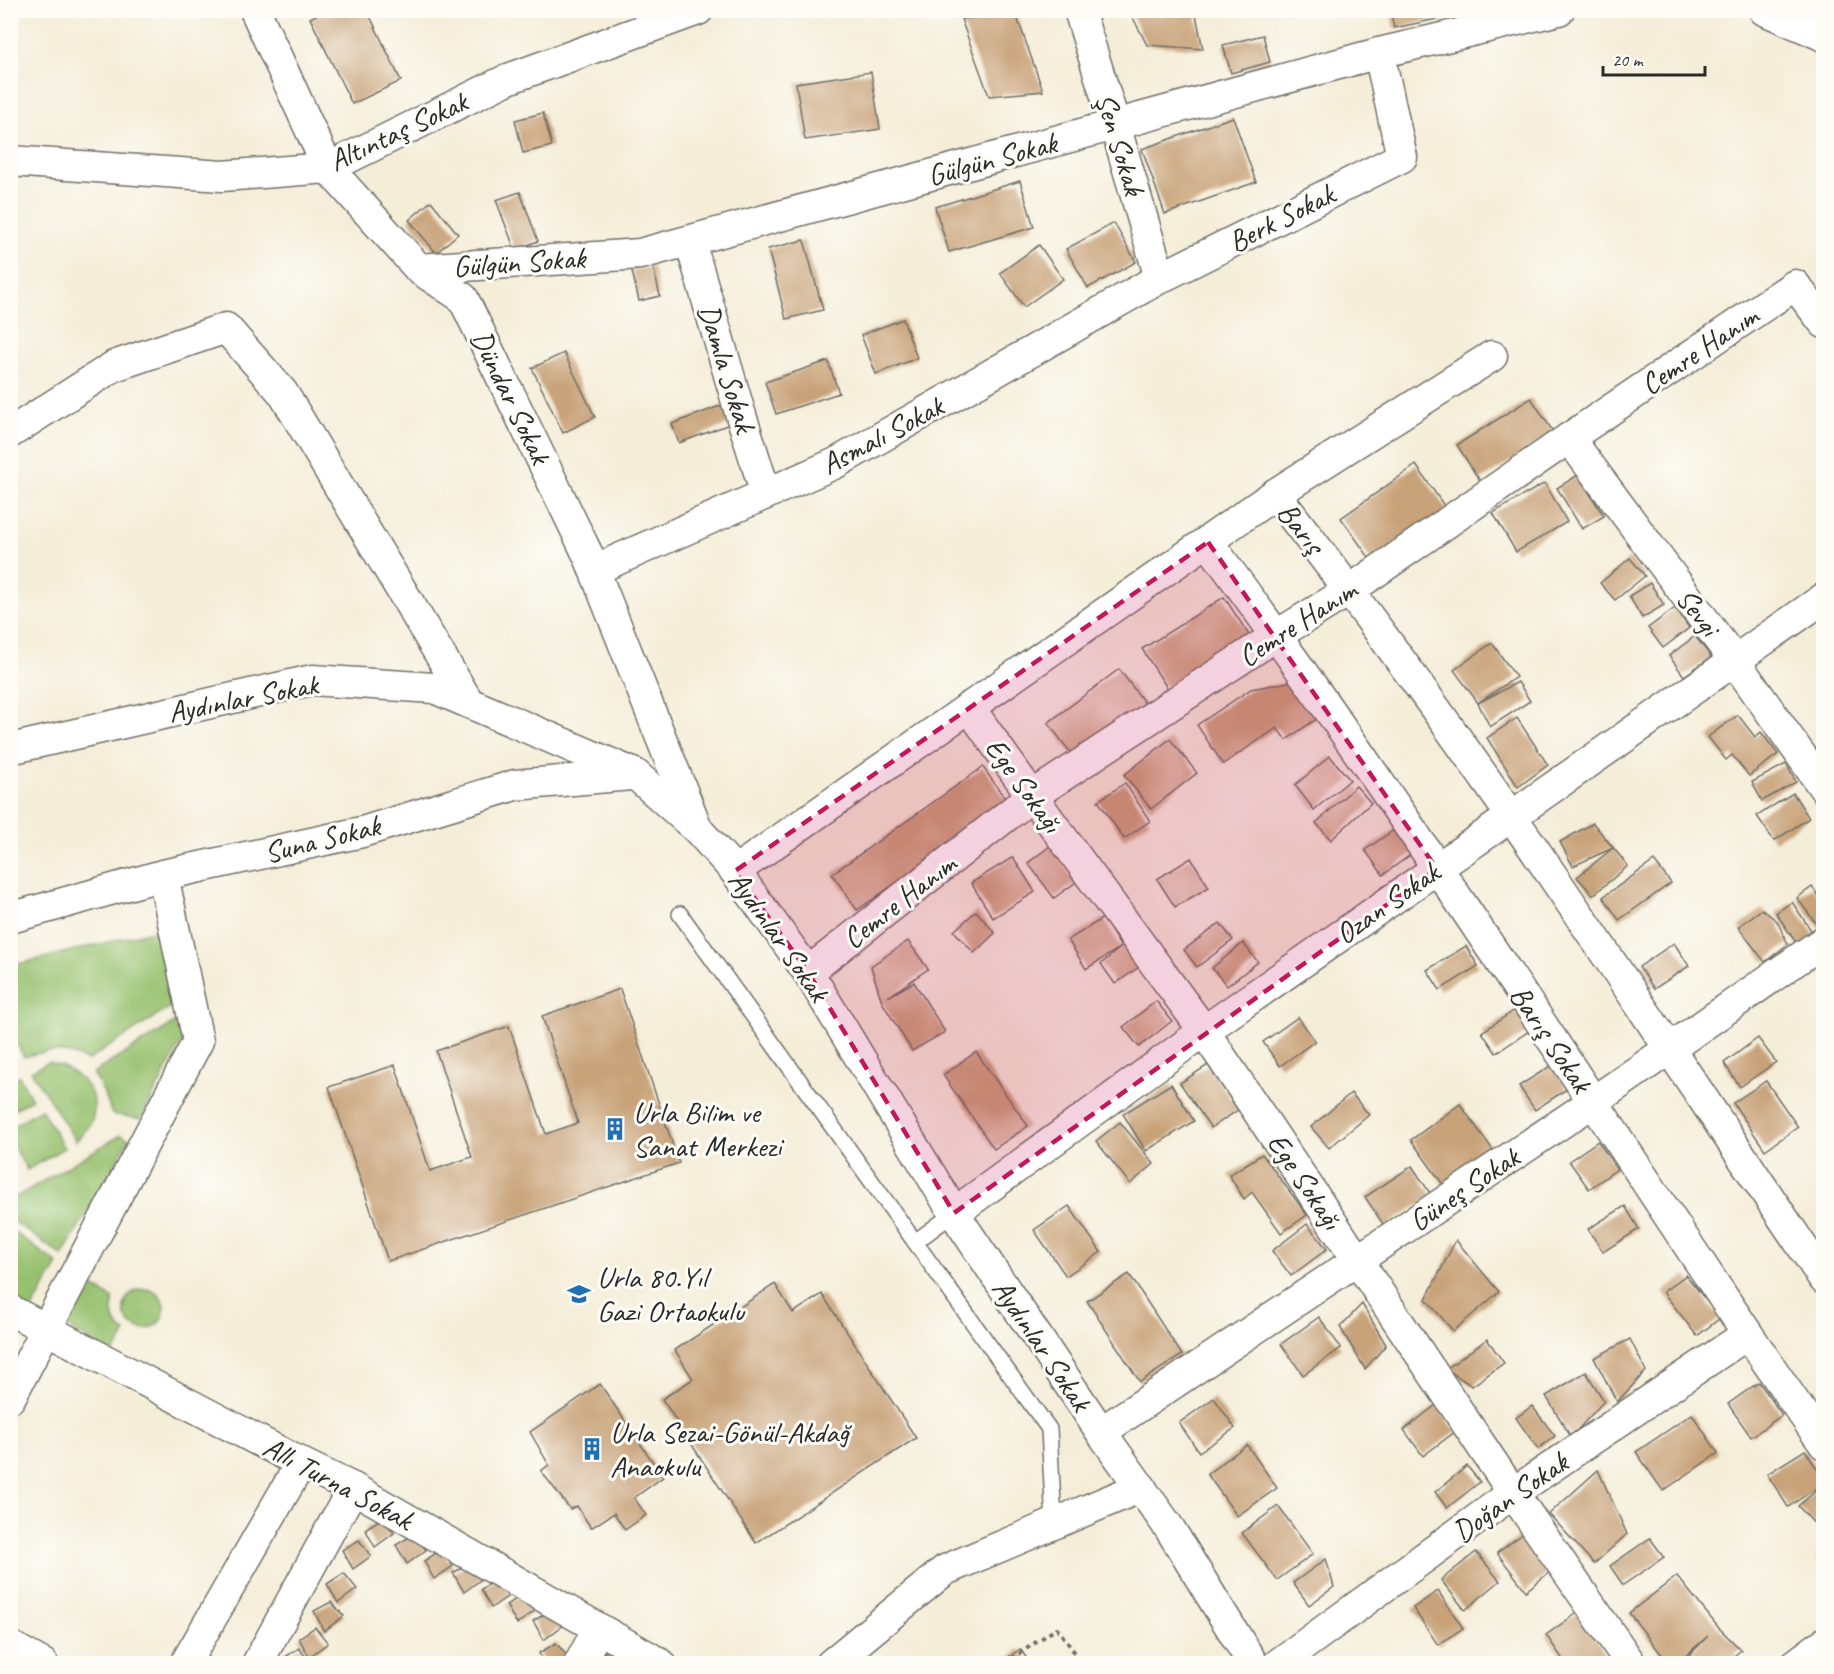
<svg xmlns="http://www.w3.org/2000/svg" width="1834" height="1674" font-family="Caveat,sans-serif">
  <style>
    .green { fill: #97c16e; stroke: #61764c; stroke-width: 1.5 }
    .building { fill: #c8a278 }
    .lines { fill: none; stroke-linecap: round; stroke-linejoin: round }
    .lane-casing { stroke: #716f68; stroke-width: 18 }
    .street-casing { stroke: #716f68; stroke-width: 33 }
    .path { stroke: #716f68; stroke-width: 4; stroke-dasharray: 4.5 4.5; stroke-linecap: butt }
    .lane { stroke: #fff; stroke-width: 15 }
    .street { stroke: #fff; stroke-width: 30 }
    .marked { fill: #c2185b; fill-opacity: 0.2; stroke: #c2185b; stroke-width: 4.5; stroke-dasharray: 12 8; stroke-linejoin: round }
    .labels { text-anchor: middle; dominant-baseline: central; stroke-width: 6; stroke-linejoin: round; paint-order: stroke }
    .street-label { font-size: 30px; fill: #2b2b2b; stroke: #fdfcf7 }
    .poi-label { font-size: 30px; fill: #2b2b2b; stroke: #fdfcf7; text-anchor: start }
  </style>
  <rect width="100%" height="100%" fill="#fdfcf7"/>
  <filter id="ink" filterUnits="userSpaceOnUse"><feTurbulence type="fractalNoise" baseFrequency=".0167" numOctaves="2"/><feDisplacementMap in="SourceGraphic" scale="12" xChannelSelector="R" yChannelSelector="G"/><feConvolveMatrix kernelMatrix="1 2 1 2 8 2 1 2 1" color-interpolation-filters="sRGB"/></filter>
  <filter id="wash" filterUnits="userSpaceOnUse"><feTurbulence type="fractalNoise" baseFrequency=".008" numOctaves="4" result="noise"/><feDisplacementMap in="SourceGraphic" scale="24" xChannelSelector="R" yChannelSelector="G"/><feGaussianBlur stdDeviation="1.35" result="paint"/><feColorMatrix in="noise" values="0 0 0 0 0 0 0 0 0 0 0 0 0 0 0 0 0 1.4 0 .05"/><feComposite in="paint" operator="in"/></filter>
  <g filter="url(#wash)">
    <rect width="100%" height="100%" fill="#f4edd8"/>
    <g class="green">
      <path d="M161,929l19,72 -93,60c-25,-13 -37,-11 -63,-4l-13,-24 -1,-67z"/>
      <polygon points="184,1017 188,1029 141,1119 112,1114 104,1093 93,1073"/>
      <path d="M49,1062c26,7 55,29 42,61 -3,6 -10,12 -15,18l-45,-70z"/>
      <polygon points="19,1076 32,1099 11,1111 11,1080"/>
      <polygon points="41,1109 64,1148 27,1170 11,1142 11,1127"/>
      <polygon points="121,1135 129,1139 62,1256 11,1219 11,1200"/>
      <polygon points="11,1230 58,1264 31,1311 11,1299"/>
      <path d="M86,1282l27,17c-1,13 -1,26 13,33l-13,22 -51,-30z"/>
      <circle cx="144" cy="1309" r="20"/>
    </g>
    <g id="blocks">
      <g class="building">
        <polygon points="326,10 367,10 401,81 352,104 310,18"/>
        <polygon points="1129,10 1195,10 1203,49 1147,45"/>
        <polygon points="1390,10 1471,10 1471,12 1394,28"/>
        <polygon points="1016,14 1043,91 989,96 961,19"/>
        <polygon points="1263,35 1270,62 1231,73 1223,45"/>
        <polygon points="871,72 880,129 805,140 796,83"/>
        <polygon points="543,113 552,146 523,153 515,120"/>
        <polygon points="1233,117 1256,182 1165,214 1142,149"/>
        <polygon points="1020,181 1034,227 949,252 935,207"/>
        <polygon points="520,192 538,241 515,250 496,200"/>
        <polygon points="431,201 458,234 436,253 409,220"/>
        <polygon points="1114,223 1136,262 1088,288 1066,249"/>
        <polygon points="804,240 823,310 786,319 768,249"/>
        <polygon points="1039,245 1063,279 1024,307 1000,273"/>
        <polygon points="653,266 660,296 639,301 632,271"/>
        <polygon points="903,319 917,358 876,374 861,335"/>
        <polygon points="564,353 595,417 563,433 532,368"/>
        <polygon points="828,361 839,393 776,414 765,382"/>
        <polygon points="1531,398 1554,433 1480,481 1457,445"/>
        <polygon points="728,403 735,422 679,443 672,424"/>
        <polygon points="1416,465 1447,510 1373,563 1341,518"/>
        <polygon points="1578,475 1604,516 1582,529 1557,488"/>
        <polygon points="1545,483 1567,522 1516,552 1493,513"/>
        <polygon points="1630,558 1645,576 1615,600 1600,583"/>
        <polygon points="1650,583 1664,605 1642,618 1629,596"/>
        <polygon points="1224,597 1251,638 1169,691 1142,649"/>
        <polygon points="1675,608 1689,628 1663,648 1648,628"/>
        <polygon points="1695,636 1711,657 1684,676 1669,656"/>
        <polygon points="1492,643 1516,677 1478,703 1454,670"/>
        <polygon points="1119,669 1147,706 1076,760 1048,723"/>
        <polygon points="1294,681 1319,717 1286,740 1277,728 1223,764 1197,725 1251,689"/>
        <polygon points="1518,682 1530,701 1490,727 1478,703"/>
        <polygon points="1738,715 1755,737 1761,732 1778,754 1749,776 1732,755 1726,760 1708,737"/>
        <polygon points="1517,718 1548,765 1518,787 1487,738"/>
        <polygon points="1170,739 1197,773 1151,809 1124,775"/>
        <polygon points="1330,756 1350,780 1314,810 1295,785"/>
        <polygon points="1786,764 1796,782 1762,801 1752,782"/>
        <polygon points="983,767 1009,804 857,910 832,874"/>
        <polygon points="1125,783 1150,821 1124,839 1098,801"/>
        <polygon points="1356,786 1371,803 1331,840 1316,823"/>
        <polygon points="1793,793 1809,818 1774,841 1757,816"/>
        <polygon points="1593,823 1628,866 1593,895 1577,877 1613,848 1573,866 1560,842"/>
        <polygon points="1401,825 1418,849 1383,875 1365,850"/>
        <polygon points="1050,846 1076,882 1054,898 1028,863"/>
        <polygon points="1013,857 1035,892 993,918 971,883"/>
        <polygon points="1191,858 1209,887 1175,907 1157,879"/>
        <polygon points="1654,861 1671,883 1619,920 1603,897"/>
        <polygon points="1812,887 1824,903 1824,929 1821,930 1797,898"/>
        <polygon points="1792,902 1815,936 1799,947 1776,913"/>
        <polygon points="1762,909 1777,921 1788,944 1765,962 1738,927"/>
        <polygon points="976,911 995,933 974,953 954,931"/>
        <polygon points="1103,918 1121,947 1086,969 1068,940"/>
        <polygon points="1220,923 1233,940 1197,967 1184,950"/>
        <polygon points="908,941 928,969 888,997 914,982 945,1032 912,1051 882,1002 871,966"/>
        <polygon points="1132,943 1146,962 1115,984 1101,964 1121,947"/>
        <polygon points="1243,943 1258,962 1227,986 1212,968"/>
        <polygon points="1674,943 1689,966 1654,989 1639,967"/>
        <polygon points="1466,946 1478,966 1440,990 1427,970"/>
        <polygon points="620,989 679,1163 388,1261 329,1087 395,1065 430,1171 472,1157 436,1051 509,1026 546,1134 578,1123 542,1016"/>
        <polygon points="1156,1001 1172,1021 1139,1047 1123,1027"/>
        <polygon points="1515,1010 1529,1031 1496,1053 1482,1032"/>
        <polygon points="1298,1017 1315,1041 1280,1066 1263,1042"/>
        <polygon points="1758,1038 1776,1062 1740,1087 1724,1063"/>
        <polygon points="976,1052 1028,1126 994,1149 943,1075"/>
        <polygon points="1208,1065 1238,1110 1211,1128 1180,1083"/>
        <polygon points="1552,1065 1567,1089 1535,1110 1519,1086"/>
        <polygon points="1766,1081 1798,1127 1765,1150 1733,1103"/>
        <polygon points="1171,1084 1194,1121 1146,1151 1123,1114"/>
        <polygon points="1351,1093 1369,1115 1329,1148 1311,1127"/>
        <polygon points="1460,1104 1493,1150 1444,1186 1411,1140"/>
        <polygon points="1120,1122 1154,1164 1130,1184 1096,1141"/>
        <polygon points="1598,1141 1617,1169 1589,1189 1569,1161"/>
        <polygon points="1262,1154 1307,1215 1281,1233 1252,1192 1244,1199 1229,1175"/>
        <polygon points="1412,1166 1432,1196 1385,1227 1365,1197"/>
        <polygon points="1069,1206 1101,1252 1066,1276 1034,1230"/>
        <polygon points="1625,1206 1639,1229 1603,1252 1588,1229"/>
        <polygon points="1307,1224 1327,1249 1291,1276 1272,1251"/>
        <polygon points="1456,1240 1499,1292 1453,1331 1426,1299"/>
        <polygon points="1129,1274 1182,1355 1140,1382 1087,1301"/>
        <polygon points="1686,1275 1720,1318 1697,1336 1663,1292"/>
        <polygon points="775,1284 793,1313 822,1294 916,1438 756,1543 662,1399 693,1379 675,1350"/>
        <polygon points="1362,1304 1386,1345 1365,1369 1340,1327"/>
        <polygon points="1319,1317 1341,1348 1303,1375 1281,1344"/>
        <polygon points="1487,1339 1504,1363 1472,1386 1446,1369"/>
        <polygon points="1630,1339 1646,1371 1617,1402 1594,1358"/>
        <polygon points="1586,1372 1604,1401 1571,1437 1546,1396"/>
        <polygon points="1759,1382 1782,1415 1751,1437 1728,1404"/>
        <polygon points="600,1384 663,1477 634,1498 646,1515 625,1530 614,1513 591,1528 577,1506 570,1509 541,1471 549,1465 530,1432"/>
        <polygon points="1214,1398 1235,1428 1199,1452 1179,1423"/>
        <polygon points="1436,1405 1456,1431 1423,1456 1404,1430"/>
        <polygon points="1532,1406 1555,1436 1538,1449 1516,1418"/>
        <polygon points="1692,1414 1718,1453 1663,1491 1636,1452"/>
        <polygon points="1247,1445 1277,1488 1237,1516 1207,1474"/>
        <polygon points="1805,1450 1824,1480 1824,1483 1788,1507 1767,1474"/>
        <polygon points="1467,1466 1480,1482 1447,1508 1435,1492"/>
        <polygon points="1598,1470 1627,1534 1594,1564 1549,1514"/>
        <polygon points="1824,1484 1824,1534 1798,1506"/>
        <polygon points="1278,1506 1313,1554 1277,1580 1242,1533"/>
        <polygon points="382,1518 394,1533 375,1547 365,1529"/>
        <polygon points="1524,1533 1552,1570 1526,1591 1497,1553"/>
        <polygon points="413,1535 426,1550 407,1564 396,1545"/>
        <polygon points="1650,1538 1664,1557 1623,1585 1610,1566"/>
        <polygon points="359,1540 371,1556 353,1569 342,1550"/>
        <polygon points="441,1550 453,1566 434,1579 424,1561"/>
        <polygon points="1476,1552 1500,1581 1465,1610 1441,1580"/>
        <polygon points="1824,1553 1824,1570 1816,1557"/>
        <polygon points="1326,1559 1334,1587 1309,1605 1293,1583"/>
        <polygon points="470,1563 483,1578 464,1592 453,1573"/>
        <polygon points="344,1573 357,1589 338,1603 327,1584"/>
        <polygon points="1677,1576 1718,1627 1741,1650 1725,1664 1691,1664 1686,1658 1708,1636 1676,1664 1669,1664 1629,1613"/>
        <polygon points="498,1578 511,1594 491,1608 481,1589"/>
        <polygon points="1438,1591 1463,1628 1438,1645 1413,1608"/>
        <polygon points="523,1595 536,1610 517,1624 506,1605"/>
        <polygon points="331,1602 344,1616 324,1631 314,1611"/>
        <polygon points="550,1611 562,1626 544,1640 533,1621"/>
        <polygon points="1577,1613 1613,1664 1566,1664 1546,1635"/>
        <polygon points="315,1627 328,1643 309,1657 299,1638"/>
        <polygon points="556,1643 569,1658 562,1664 545,1664 539,1653"/>
        <polygon points="615,1646 627,1661 624,1664 602,1664 598,1656"/>
        <polygon points="299,1648 311,1664 285,1664 282,1659"/>
        <polygon points="1020,1649 1031,1664 999,1664"/>
      </g>
    </g>
  </g>
  <g filter="url(#ink)">
    <use href="#blocks" fill-opacity="0" stroke="#716f68" stroke-width="1.5"/>
    <g class="lines">
      <g class="lane-casing">
        <g id="lane">
          <polyline points="680,914 1049,1429 1054,1524"/>
          <polyline points="915,1242 954,1213"/>
        </g>
      </g>
      <g class="street-casing">
        <g id="street">
          <polyline points="255,10 328,168 419,269 463,298 589,557 697,828"/>
          <polyline points="1079,10 1115,125 1160,278"/>
          <polyline points="1764,10 1824,36"/>
          <polyline points="10,161 222,176 328,168 508,79 698,10"/>
          <polyline points="690,241 739,409 766,494"/>
          <polyline points="419,269 640,254 1379,53 1559,10"/>
          <polyline points="10,433 114,366 226,328 283,393 469,703"/>
          <polyline points="1569,438 1734,660 1824,788"/>
          <path d="M1275,494c197,251 370,520 549,785"/>
          <path d="M1208,542c135,182 261,372 386,561 76,114 150,229 230,341"/>
          <polyline points="594,570 836,463 1160,278 1402,157 1379,53"/>
          <polyline points="969,707 1032,796 1204,1031 1513,1493 1631,1664"/>
          <polyline points="10,749 312,680 434,688 635,774 698,830 735,871 808,972 954,1213 1101,1432 1170,1529 1253,1664"/>
          <polyline points="735,871 1275,494 1492,356"/>
          <polyline points="10,918 163,875 362,832 515,785 631,775"/>
          <polyline points="808,972 1032,796 1277,635 1350,590 1569,438 1795,285 1824,323"/>
          <polyline points="954,1213 1204,1031 1824,598"/>
          <polyline points="10,1310 301,1463 353,1488 661,1664"/>
          <polyline points="10,1398 198,1041 163,875"/>
          <polyline points="1101,1432 1593,1102 1824,941"/>
          <polyline points="10,1646 43,1664"/>
          <polyline points="185,1664 301,1463"/>
          <polyline points="257,1664 353,1488"/>
          <polyline points="579,1664 598,1629"/>
          <polyline points="831,1664 945,1570 1141,1487"/>
          <polyline points="1278,1664 1513,1493 1746,1335"/>
          <polyline points="1796,1664 1824,1643"/>
        </g>
      </g>
      <polyline class="path" points="1004,1664 1057,1628 1083,1664"/>
      <use href="#lane" class="lane"/>
      <use href="#street" class="street"/>
    </g>
  </g>
  <path class="marked" d="M1208,542l229,327 -483,344 -146,-241 -73,-101z"/>
  <defs>
    <g id="building-bare" transform="scale(1.8)"><path d="M-4-6H4V6H1V3H-1V6H-4ZM-2.5-4.3h1.7v1.8h-1.7ZM.8-4.3h1.7v1.8H.8ZM-2.5-1h1.7V.8h-1.7ZM.8-1h1.7V.8H.8Z" fill="#1f6fb2" stroke="#fdfcf7" stroke-width="2.5" paint-order="stroke"/></g>
    <g id="school-bare" transform="scale(1.8)"><path d="M0-5L7-2L0 1L-7-2ZM-4 1L0 2.5L4 1V4Q0 6-4 4Z" fill="#1f6fb2" stroke="#fdfcf7" stroke-width="2.5" paint-order="stroke"/></g>
  </defs>
  <g fill-rule="evenodd">
    <use href="#building-bare" x="615" y="1129"/>
    <use href="#school-bare" x="579" y="1294"/>
    <use href="#building-bare" x="592" y="1449"/>
  </g>
  <g class="labels">
    <g class="street-label">
      <text transform="translate(398 131) rotate(-25)">Altıntaş Sokak</text>
      <text transform="translate(1120 144) rotate(73)">Şen Sokak</text>
      <text transform="translate(992 159) rotate(-15)">Gülgün Sokak</text>
      <text transform="translate(1281 218) rotate(-27)">Berk Sokak</text>
      <text transform="translate(519 262) rotate(-4)">Gülgün Sokak</text>
      <text transform="translate(1699 350) rotate(-34)">Cemre Hanım</text>
      <text transform="translate(727 368) rotate(73)">Damla Sokak</text>
      <text transform="translate(511 397) rotate(64)">Dündar Sokak</text>
      <text transform="translate(882 435) rotate(-28)">Asmalı Sokak</text>
      <text transform="translate(1301 528) rotate(52)">Barış</text>
      <text transform="translate(1698 612) rotate(53)">Sevgi</text>
      <text transform="translate(1297 623) rotate(-33)">Cemre Hanım</text>
      <text transform="translate(243 698) rotate(-11)">Aydınlar Sokak</text>
      <text transform="translate(1024 785) rotate(54)">Ege Sokağı</text>
      <text transform="translate(322 839) rotate(-14)">Suna Sokak</text>
      <text transform="translate(899 901) rotate(-38)">Cemre Hanım</text>
      <text transform="translate(1387 903) rotate(-35)">Ozan Sokak</text>
      <text transform="translate(779 936) rotate(55)">Aydınlar Sokak</text>
      <text transform="translate(1551 1039) rotate(56)">Barış Sokak</text>
      <text transform="translate(1305 1181) rotate(56)">Ege Sokağı</text>
      <text transform="translate(1464 1189) rotate(-34)">Güneş Sokak</text>
      <text transform="translate(1042 1345) rotate(56)">Aydınlar Sokak</text>
      <text transform="translate(338 1483) rotate(28)">Allı Turna Sokak</text>
      <text transform="translate(1510 1497) rotate(-35)">Doğan Sokak</text>
    </g>
    <g class="poi-label">
      <text x="633" y="1112">Urla Bilim ve<tspan x="633" dy="34">Sanat Merkezi</tspan></text>
      <text x="597" y="1277">Urla 80.Yıl<tspan x="597" dy="34">Gazi Ortaokulu</tspan></text>
      <text x="610" y="1432">Urla Sezai-Gönül-Akdağ<tspan x="610" dy="34">Anaokulu</tspan></text>
    </g>
  </g>
  <rect width="1834" height="1674" fill="none" stroke="#fdfcf7" stroke-width="36"/>
  <path d="M1603 66v9h102v-9" fill="none" stroke="#2b2b2b" stroke-width="3"/>
  <text x="1612" y="66" font-size="18" fill="#2b2b2b" stroke="#fdfcf7" stroke-width="4.5" paint-order="stroke">20 m</text>
</svg>
